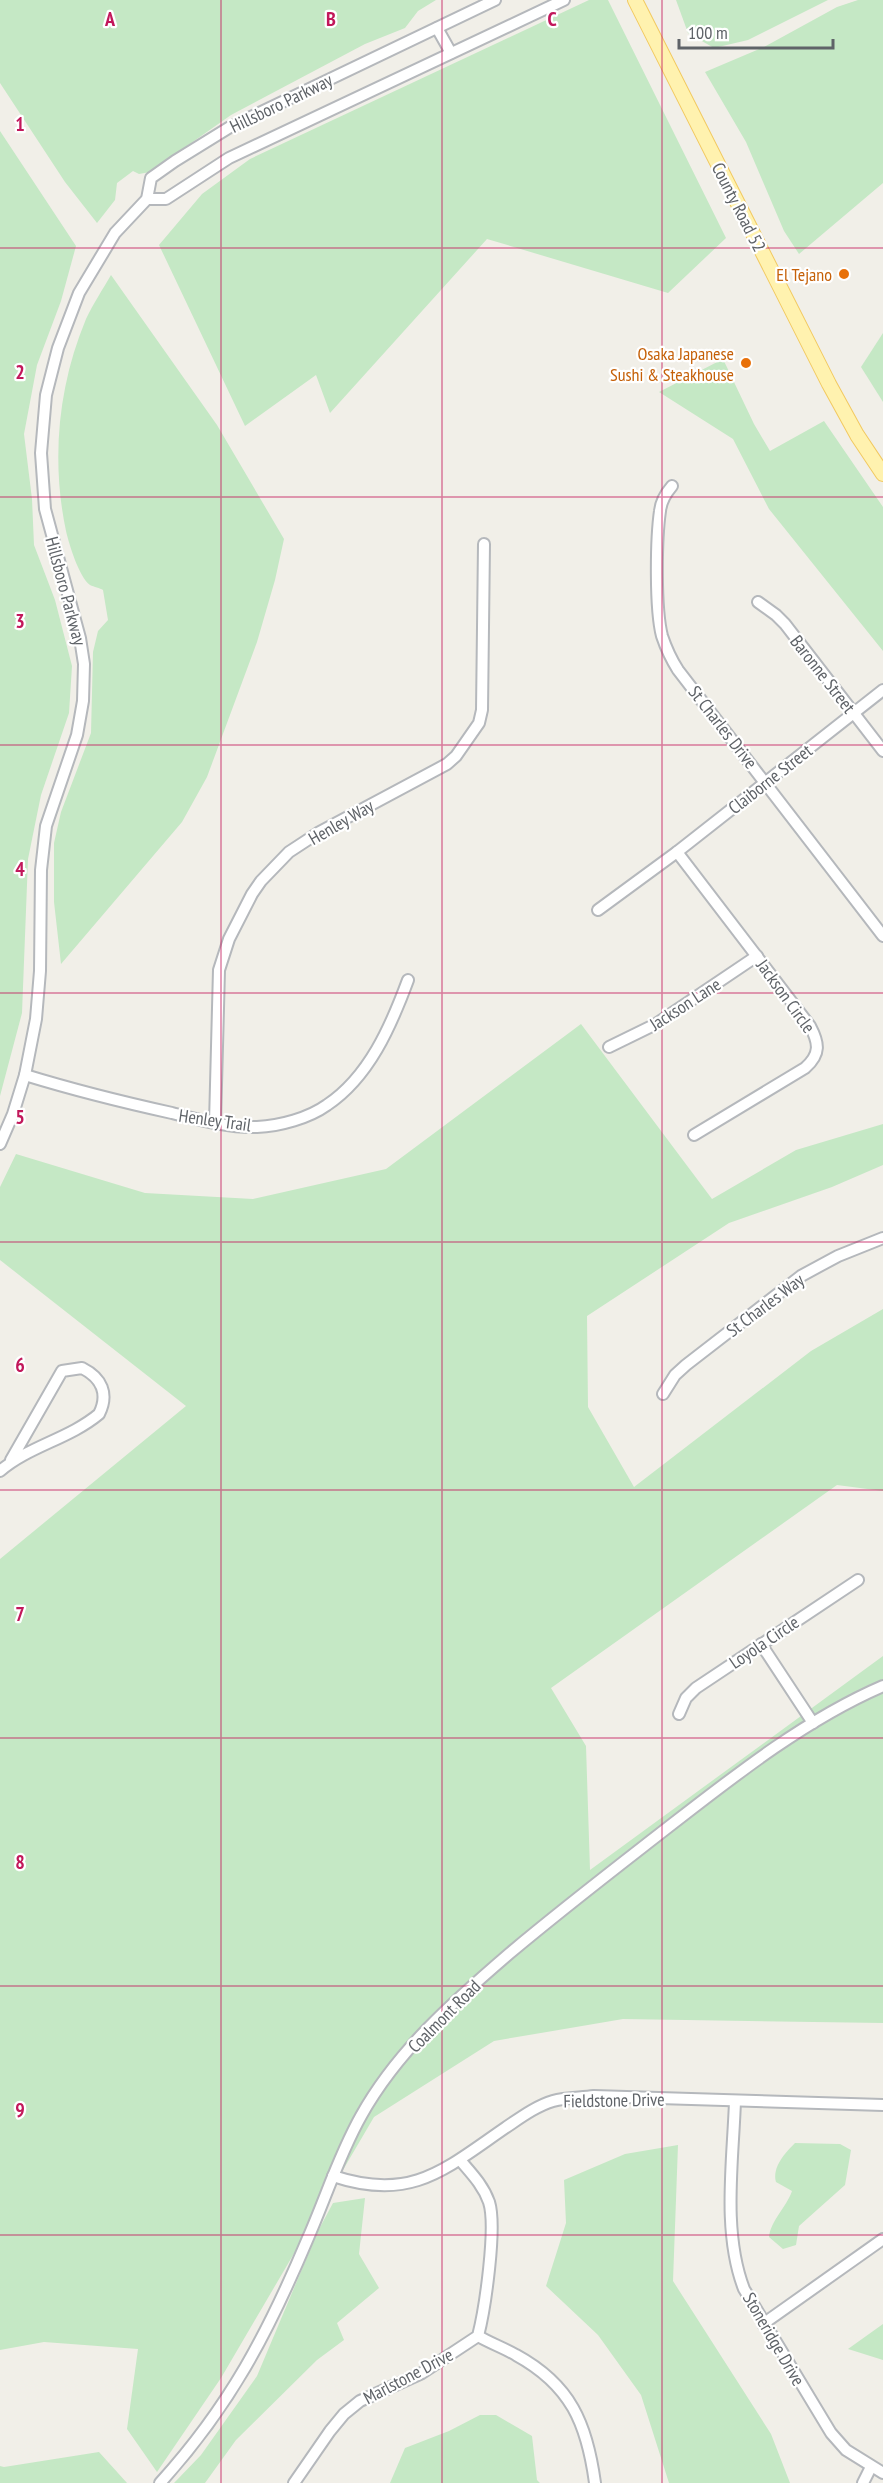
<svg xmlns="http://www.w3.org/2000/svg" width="883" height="2483" font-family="'PT Sans Narrow',sans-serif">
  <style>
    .green { fill: #c5e8c5 }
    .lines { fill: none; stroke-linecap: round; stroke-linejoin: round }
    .minor-casing { stroke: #b5b8bc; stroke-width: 14 }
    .major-casing { stroke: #f2c960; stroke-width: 16 }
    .minor { stroke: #fff; stroke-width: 10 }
    .major { stroke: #fff2af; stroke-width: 14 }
    .grid { fill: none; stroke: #c2185b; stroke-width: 1.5; stroke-opacity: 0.55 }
    .food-dot { fill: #e8710a; stroke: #fff; stroke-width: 2 }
    .labels { text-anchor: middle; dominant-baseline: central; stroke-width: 4.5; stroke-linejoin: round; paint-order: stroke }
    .street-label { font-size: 18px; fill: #5f6368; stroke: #fff }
    .food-label { font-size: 18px; fill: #c56008; stroke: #fff; text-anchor: end }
    .grid-label { font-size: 20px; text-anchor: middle; font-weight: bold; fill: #c2185b; stroke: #fff; stroke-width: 4.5; stroke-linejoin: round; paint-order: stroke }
  </style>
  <rect width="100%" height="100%" fill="#f1efe8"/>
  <g class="green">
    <polygon points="0,0 436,0 418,11 405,28 365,44 231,115 150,172 139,174 133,171 117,183 115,200 97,223 65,182 0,83"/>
    <polygon points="589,0 608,0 726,238 668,293 487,239 330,413 316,375 245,426 159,245 202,194 250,159"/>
    <polygon points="676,0 828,0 748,40 714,48 688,33"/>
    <polygon points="858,0 883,0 883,183 799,254 784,231 746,142 705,72 764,47 837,7"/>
    <polygon points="0,131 76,246 61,301 37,365 24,434 32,499 34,545 55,600 72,666 69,713 41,795 28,859 22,1013 0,1096"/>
    <path d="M111,275l106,150 67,114 -9,41 -18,62 -50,135 -25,45 -121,142 -7,-62v-59l7,-31 30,-79 2,-81 5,-21 10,-11 -5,-30c-3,-2 -9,-3 -13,-5 -11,-8 -21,-41 -24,-54 -15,-71 -8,-145 20,-212 7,-15 17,-30 25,-44z"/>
    <polygon points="883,333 883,402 861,367"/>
    <polygon points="723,359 754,424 770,451 824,421 883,507 883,651 769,509 733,439 659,392"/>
    <polygon points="581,1024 712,1199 796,1150 883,1124 883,1165 832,1187 729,1223 587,1316 588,1407 634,1487 811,1351 883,1309 883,1491 837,1485 551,1688 586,1746 590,1870 883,1656 883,2023 623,2019 494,2041 374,2117 221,2378 157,2472 127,2429 138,2349 44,2342 0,2350 0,1559 186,1406 0,1260 0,1187 16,1154 145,1193 253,1199 386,1169"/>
    <path d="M795,2143l45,1 11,6 -6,35 -46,41 -3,19 -13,4 -14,-12c2,-17 17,-29 23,-46l-16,-9c-4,-15 9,-29 19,-39z"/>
    <polygon points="678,2145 673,2281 771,2434 790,2483 669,2483 641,2395 598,2335 546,2286 566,2223 564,2180 625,2154"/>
    <polygon points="365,2198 359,2254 379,2288 337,2323 344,2340 317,2360 236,2440 205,2483 174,2483 201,2455 257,2376 318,2231 333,2203"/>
    <polygon points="883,2324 883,2360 848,2349"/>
    <polygon points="480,2415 496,2415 532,2436 537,2480 540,2483 390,2483 405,2448 449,2431"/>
    <polygon points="99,2452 127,2483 0,2483 0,2466 4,2467"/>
  </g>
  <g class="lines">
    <g class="minor-casing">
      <g id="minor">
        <polyline points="437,28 451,53"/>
        <polyline points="147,199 166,199 229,158 564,0"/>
        <path d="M672,486c-6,7 -11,15 -12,25 -4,28 -5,98 2,125 4,12 9,23 16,34l205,266"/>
        <polyline points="758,602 776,615 785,624 883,751"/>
        <path d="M677,852l133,174c9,17 11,28 -5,42l-111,67"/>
        <polyline points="598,910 677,852 883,690"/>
        <polyline points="609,1047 656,1024 757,956"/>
        <path d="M25,1075c49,15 97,27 147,38 28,7 57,15 85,14 23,-1 52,-9 70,-22 42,-28 64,-79 81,-125"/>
        <polyline points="215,1123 219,970 229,939 252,894 261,881 289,852 318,833 447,764 456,756 479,723 482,710 484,544"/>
        <polyline points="0,1144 13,1114 25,1075 36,1019 40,971 41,870 46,826 77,735 83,701 84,664 80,638 45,509 41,453 46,395 58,348 79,293 115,233 147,199 151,178 175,161 230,127 495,0"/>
        <polyline points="663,1394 675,1375 686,1365 801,1276 838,1256 883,1238"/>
        <path d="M0,1471c29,-25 69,-32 99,-57 10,-20 3,-36 -17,-46l-20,3 -51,89"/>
        <polyline points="761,1644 813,1723"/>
        <polyline points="679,1714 686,1698 696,1688 858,1580"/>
        <path d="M735,2101c-2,60 -13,131 9,188l87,144 15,17 37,23"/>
        <path d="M333,2176c78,26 111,-6 172,-48 15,-10 31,-22 48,-27 13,-4 28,-3 41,-5l289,9"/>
        <polyline points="763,2324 883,2239"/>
        <path d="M478,2336c12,7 26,12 38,19 55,30 71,69 79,128"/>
        <path d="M160,2483c70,-77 108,-150 148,-245 18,-41 31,-83 53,-122 36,-65 93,-115 149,-163 44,-37 89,-72 134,-107 74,-57 153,-123 239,-160"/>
        <path d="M294,2483l36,-52 14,-17 16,-13 62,-28 56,-37c7,-27 19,-109 11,-134 -6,-17 -18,-29 -29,-42"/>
        <polyline points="863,2483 871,2467"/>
      </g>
    </g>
    <g class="major-casing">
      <polyline id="major" points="635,0 829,384 857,435 883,474"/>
    </g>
    <use href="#minor" class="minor"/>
    <use href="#major" class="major"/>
  </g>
  <path class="grid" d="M221,0v2483M442,0v2483M662,0v2483M0,248h883M0,497h883M0,745h883M0,993h883M0,1242h883M0,1490h883M0,1738h883M0,1986h883M0,2235h883"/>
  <g class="food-dot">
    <circle cx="844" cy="274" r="6"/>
    <circle cx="746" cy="363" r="6"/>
  </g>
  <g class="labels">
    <g class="street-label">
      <text transform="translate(281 103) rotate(-26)">Hillsboro Parkway</text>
      <text transform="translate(739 207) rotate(63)">County Road 52</text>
      <text transform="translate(66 591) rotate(75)">Hillsboro Parkway</text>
      <text transform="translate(823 674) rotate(52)">Baronne Street</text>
      <text transform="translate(723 727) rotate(52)">St Charles Drive</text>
      <text transform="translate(770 779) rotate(-38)">Claiborne Street</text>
      <text transform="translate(341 822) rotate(-30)">Henley Way</text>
      <text transform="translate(786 996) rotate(54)">Jackson Circle</text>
      <text transform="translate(685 1004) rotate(-33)">Jackson Lane</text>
      <text transform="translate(215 1120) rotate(8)">Henley Trail</text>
      <text transform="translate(765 1305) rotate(-37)">St Charles Way</text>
      <text transform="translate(764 1642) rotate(-34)">Loyola Circle</text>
      <text transform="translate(444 2016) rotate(-45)">Coalmont Road</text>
      <text transform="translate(614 2100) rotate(-1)">Fieldstone Drive</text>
      <text transform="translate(774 2339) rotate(60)">Stoneridge Drive</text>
      <text transform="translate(408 2376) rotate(-28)">Marlstone Drive</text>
    </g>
    <g class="food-label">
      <text x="832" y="274">El Tejano</text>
      <text x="734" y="353">Osaka Japanese<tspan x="734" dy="21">Sushi &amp; Steakhouse</tspan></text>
    </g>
  </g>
  <g class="grid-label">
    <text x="110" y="26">A</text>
    <text x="331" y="26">B</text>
    <text x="552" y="26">C</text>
    <text x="20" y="131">1</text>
    <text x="20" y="379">2</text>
    <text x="20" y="628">3</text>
    <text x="20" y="876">4</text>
    <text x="20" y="1124">5</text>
    <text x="20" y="1372">6</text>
    <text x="20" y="1621">7</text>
    <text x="20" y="1869">8</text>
    <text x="20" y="2117">9</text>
  </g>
  <path d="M679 39v9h154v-9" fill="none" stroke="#5f6368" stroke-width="3"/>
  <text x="688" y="39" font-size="18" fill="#5f6368" stroke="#ffffff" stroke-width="4.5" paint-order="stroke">100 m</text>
</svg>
